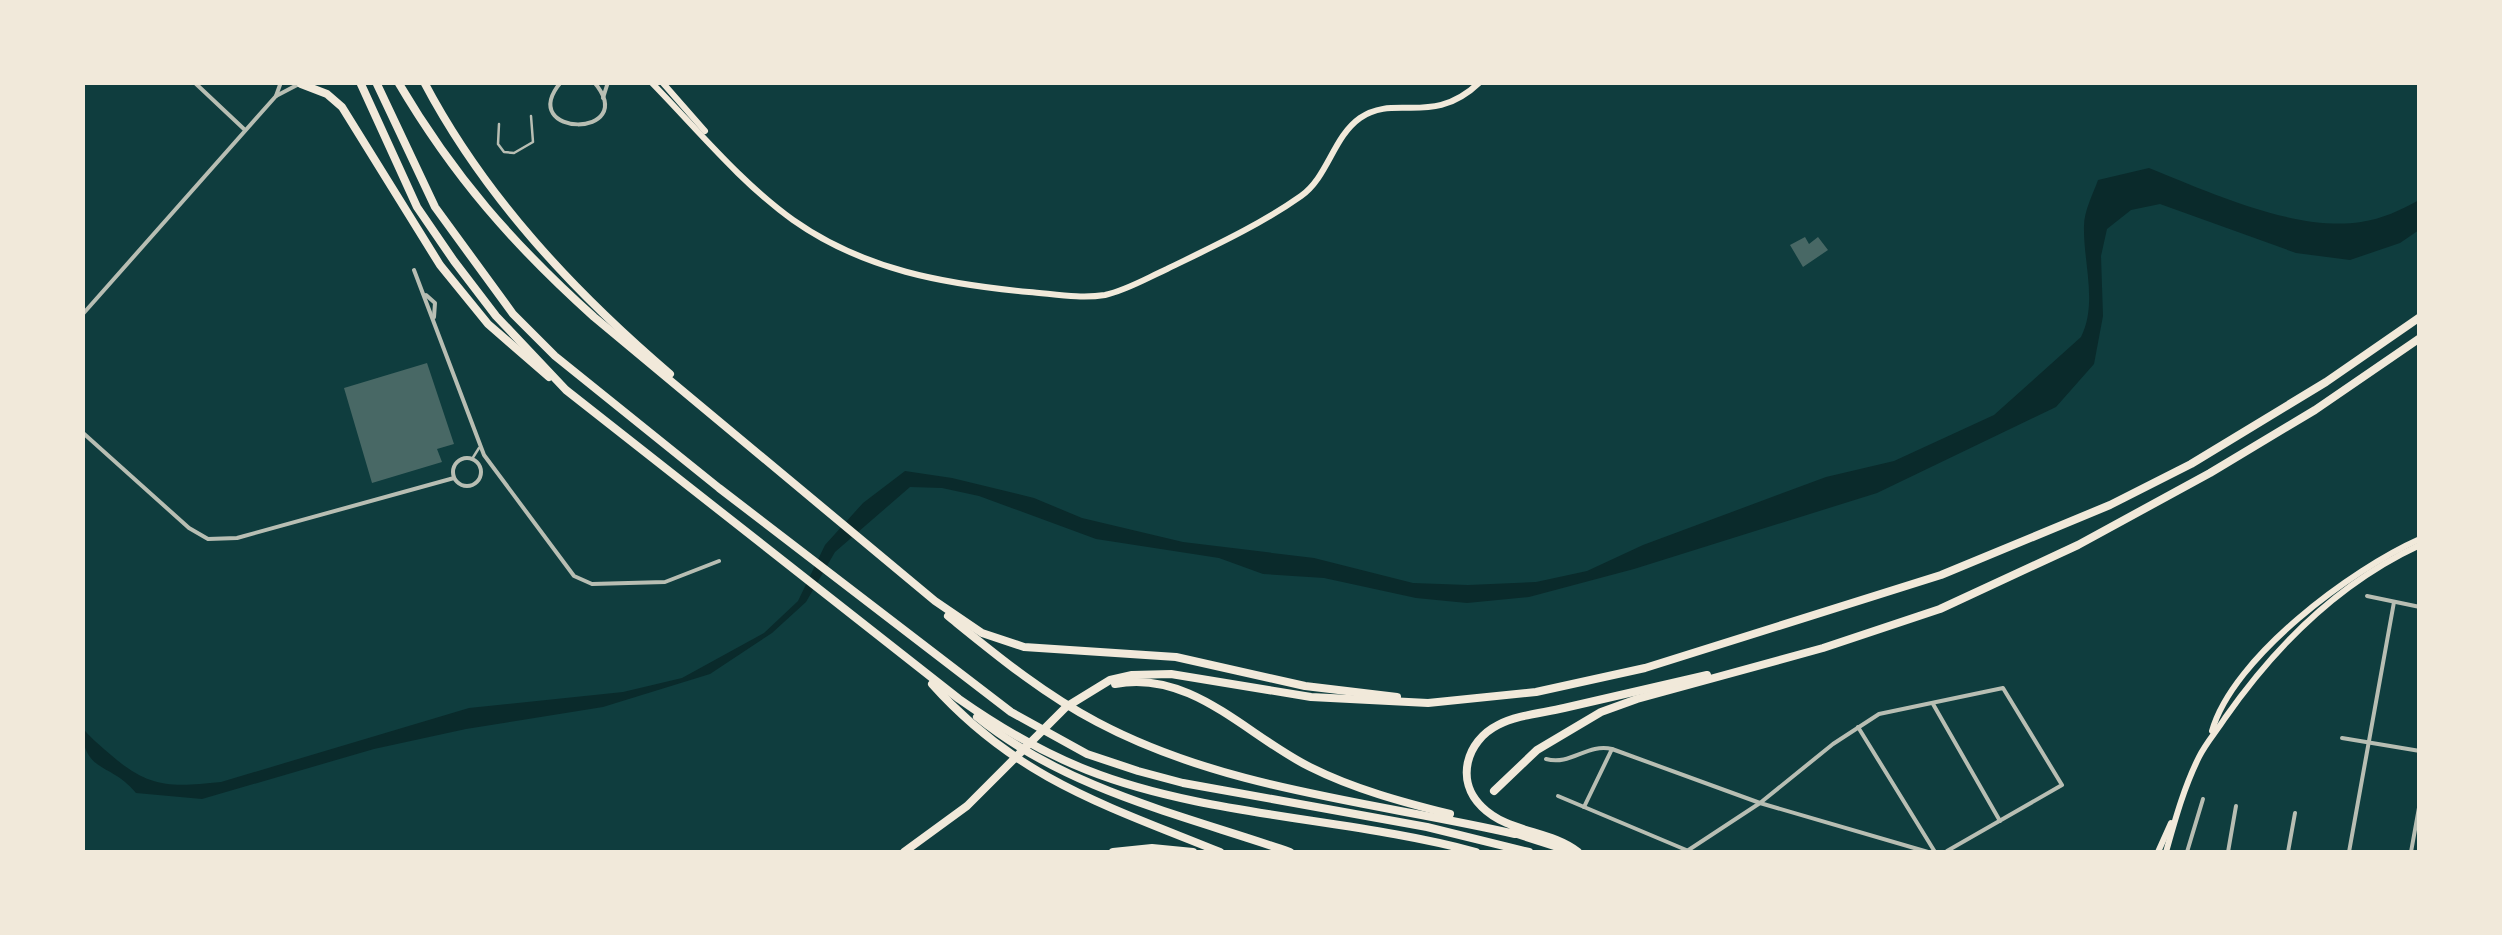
<svg xmlns="http://www.w3.org/2000/svg" width="2502" height="935" font-family="Mulish,sans-serif">
  <style>
    .water { fill: #0a2a2b }
    .building { fill: #486865 }
    .lines { fill: none; stroke-linecap: round; stroke-linejoin: round }
    .service { stroke: #b8beb3; stroke-width: 2.5 }
    .minor { stroke: #b8beb3; stroke-width: 4 }
    .secondary { stroke: #f1e9da; stroke-width: 6 }
    .trunk { stroke: #f1e9da; stroke-width: 6 }
    .motorway { stroke: #f1e9da; stroke-width: 8 }
  </style>
  <rect width="100%" height="100%" fill="#0f3d3e"/>
  <path class="water" d="M2149,168c60,24 146,64 212,54 21,-3 40,-12 58,-22v30l-19,13 -50,17 -54,-7 -136,-49 -29,6 -24,19 -6,27 2,60 -9,48 -38,43 -179,86 -243,76 -105,28 -62,6 -51,-5 -92,-20 -61,-4 -44,-16 -123,-19 -117,-43 -37,-8 -32,-1 -75,65 -29,50 -34,31 -62,41 -107,33 -137,22 -92,20 -172,50 -66,-6c-25,-31 -53,-19 -54,-66 8,11 19,19 29,28 39,34 61,32 110,27l248,-74 154,-16 59,-14 82,-45 34,-32 27,-56 38,-42 42,-32 47,7 82,20 48,20 101,24 131,16 99,25 55,2 68,-3 51,-11 56,-26 183,-68 68,-16 100,-46 87,-78c17,-34 2,-75 3,-111 0,-15 9,-32 14,-46z"/>
  <g class="building">
    <polygon points="1805,237 1809,244 1818,237 1828,250 1803,267 1790,245"/>
    <polygon points="427,363 454,444 437,449 442,462 372,483 344,388"/>
  </g>
  <g class="lines">
    <g class="service">
      <polyline points="499,124 498,144 504,152 514,153 533,142 531,116"/>
      <polyline points="472,459 479,448"/>
    </g>
    <g class="minor">
      <polyline points="194,82 245,130"/>
      <path d="M561,82c-47,56 81,57 33,0"/>
      <polyline points="276,96 281,82"/>
      <polyline points="603,98 608,82"/>
      <polyline points="414,270 484,455 574,576 592,584 665,582 719,561"/>
      <polyline points="426,295 435,303 434,317"/>
      <polyline points="82,315 276,96 299,84"/>
      <polyline points="82,432 189,528 208,539 237,538 454,478"/>
      <circle cx="467" cy="472" r="14"/>
      <polyline points="2367,596 2420,607"/>
      <polyline points="1933,704 2000,821"/>
      <polyline points="1858,727 1935,852"/>
      <polyline points="2342,738 2420,751"/>
      <path d="M1546,759c25,7 41,-16 66,-10l148,54 168,49"/>
      <polyline points="1558,796 1691,852"/>
      <polyline points="1584,807 1612,749"/>
      <polyline points="1687,851 1760,803 1833,744 1879,714 2003,688 2062,785 1947,851"/>
      <polyline points="2187,852 2203,799"/>
      <polyline points="2228,852 2236,806"/>
      <polyline points="2288,852 2295,813"/>
      <polyline points="2349,852 2394,602"/>
      <polyline points="2411,852 2420,802"/>
    </g>
    <g class="secondary">
      <path d="M651,82c46,47 89,100 142,138 71,50 151,64 236,72 25,2 51,7 76,3 22,-5 42,-17 62,-26 45,-22 93,-44 134,-73 27,-19 32,-59 59,-78 36,-25 72,10 120,-36"/>
      <polyline points="662,82 705,131"/>
    </g>
    <g class="trunk">
      <path d="M2212,731c21,-74 140,-162 208,-192"/>
      <polyline points="2158,852 2171,823"/>
      <path d="M2166,852c9,-32 18,-65 33,-95 7,-14 17,-25 26,-39 51,-73 113,-135 195,-173"/>
    </g>
    <g class="motorway">
      <path d="M360,82l57,125 37,54 42,55 70,74 393,309c40,28 82,53 128,71 118,47 265,48 389,82"/>
      <polyline points="376,82 435,207 513,314 555,356 719,488 1011,712 1087,754 1138,771 1183,783 1427,827 1529,852"/>
      <path d="M398,82c56,95 115,162 196,235l341,284 47,32 42,14 152,10 129,29 92,11"/>
      <path d="M424,82c60,114 149,209 246,292"/>
      <polyline points="301,84 327,94 342,107 440,265 488,324 549,377"/>
      <path d="M948,616c47,38 95,78 149,106 128,68 278,80 418,112"/>
      <path d="M932,684c85,95 175,122 288,168"/>
      <path d="M1115,684c76,-15 132,52 195,83 44,22 92,35 140,47"/>
      <path d="M977,717c90,73 206,98 313,135"/>
      <polyline points="1494,791 1537,750 1601,712 1637,699 1823,648 1940,609 2078,545 2210,473 2315,410 2420,338"/>
      <polyline points="1511,832 1573,852"/>
      <polyline points="904,852 967,806 1066,707 1110,680 1132,675 1171,674 1311,697 1428,703 1536,692 1645,668 1941,575 2110,505 2191,464 2326,382 2420,317"/>
      <polyline points="1113,852 1152,848 1193,852"/>
      <path d="M1578,852c-28,-22 -70,-19 -96,-45 -27,-26 -16,-66 16,-82 19,-10 45,-12 66,-17 48,-11 95,-22 143,-33"/>
    </g>
  </g>
  <rect width="2502" height="935" fill="none" stroke="#f1e9da" stroke-width="170"/>
</svg>
